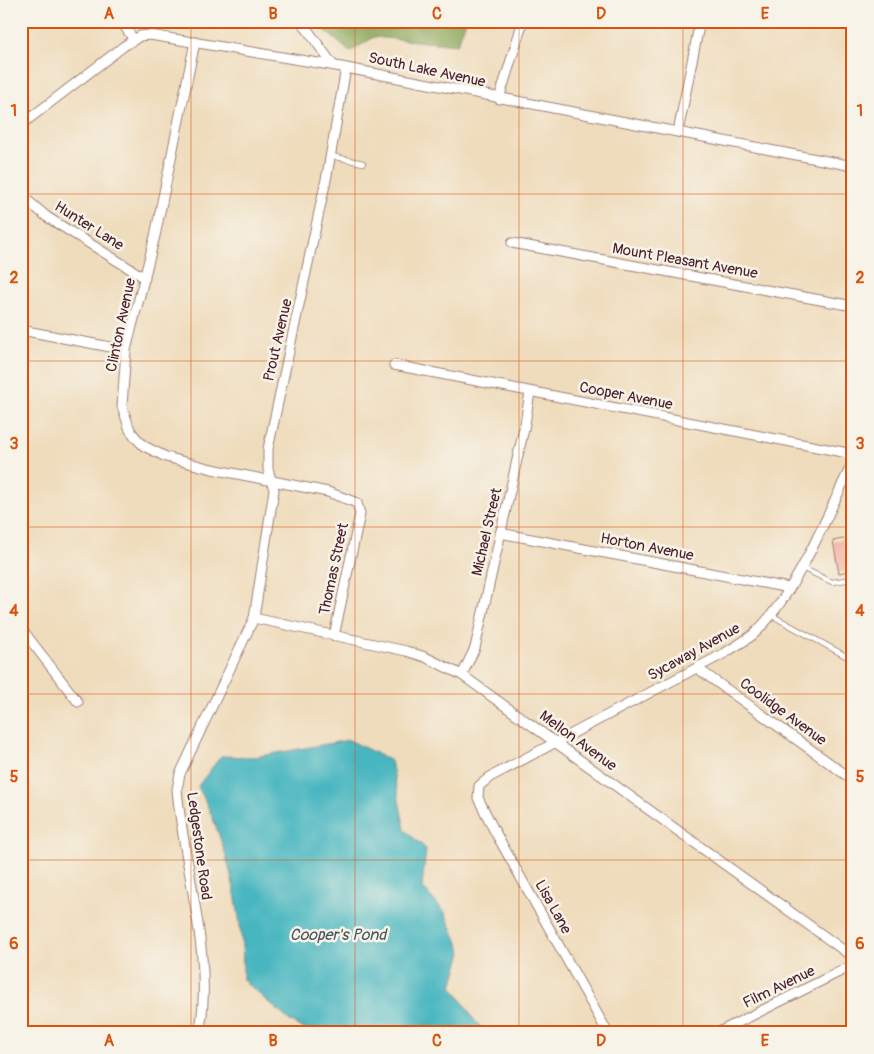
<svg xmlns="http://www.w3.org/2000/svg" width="874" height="1054" font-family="Pangolin,sans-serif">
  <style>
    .forest { fill: #8ba659; stroke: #6a6242 }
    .water { fill: #47b6c0; stroke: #486a76 }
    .building { fill: #f19c8a }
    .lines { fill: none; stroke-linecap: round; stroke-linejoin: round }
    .service-casing { stroke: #9c7e74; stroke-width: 6 }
    .minor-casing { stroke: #9c7e74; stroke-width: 11 }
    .service { stroke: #fff; stroke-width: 4.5 }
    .minor { stroke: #fff; stroke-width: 9 }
    .grid { fill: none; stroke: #d8530f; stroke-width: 1; stroke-opacity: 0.55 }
    .labels { text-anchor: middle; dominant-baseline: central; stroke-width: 5; stroke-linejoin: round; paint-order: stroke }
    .street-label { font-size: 15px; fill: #4a1f2b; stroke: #f7f3e8 }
    .water-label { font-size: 16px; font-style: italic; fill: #49545f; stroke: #f7f3e8 }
    .neatline { fill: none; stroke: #d8530f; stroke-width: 2 }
    .grid-label { font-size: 16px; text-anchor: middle; font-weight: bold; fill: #d8530f }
  </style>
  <rect width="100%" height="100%" fill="#f7f3e8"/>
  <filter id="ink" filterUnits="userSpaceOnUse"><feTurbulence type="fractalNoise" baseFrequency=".02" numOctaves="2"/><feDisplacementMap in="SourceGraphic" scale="10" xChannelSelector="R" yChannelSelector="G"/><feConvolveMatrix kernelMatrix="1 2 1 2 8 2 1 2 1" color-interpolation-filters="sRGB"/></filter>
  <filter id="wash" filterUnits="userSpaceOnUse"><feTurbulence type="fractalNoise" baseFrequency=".0096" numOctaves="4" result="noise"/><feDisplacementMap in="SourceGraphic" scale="20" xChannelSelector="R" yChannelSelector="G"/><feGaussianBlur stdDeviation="1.12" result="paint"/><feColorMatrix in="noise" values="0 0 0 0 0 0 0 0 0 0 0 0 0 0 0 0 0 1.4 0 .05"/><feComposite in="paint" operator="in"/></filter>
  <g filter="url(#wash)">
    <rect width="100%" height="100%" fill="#efdcbc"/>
    <polygon class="forest" points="331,21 466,21 457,45 374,37 350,52 323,29"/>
    <path class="water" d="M349,740l42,21 14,69 21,19 -4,38 23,26 17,39 -10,34 23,35 12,12h-177l-21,-13 -46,-40c1,-66 -15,-136 -45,-194l23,-30 34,1z"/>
    <g id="blocks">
      <polygon class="building" points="853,537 853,570 839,573 833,541"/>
    </g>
  </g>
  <g filter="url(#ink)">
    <use href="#blocks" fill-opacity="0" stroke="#9c7e74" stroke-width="1"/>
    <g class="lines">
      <g class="service-casing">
        <g id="service">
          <polyline points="331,156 363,163"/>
          <polyline points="802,568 832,582 853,579"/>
          <polyline points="771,615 853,660"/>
        </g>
      </g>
      <g class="minor-casing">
        <g id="minor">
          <polyline points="121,21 134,40"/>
          <polyline points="301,21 333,65"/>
          <polyline points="842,21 853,23"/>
          <polyline points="195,42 155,236 126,350 122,406 130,430 137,439 144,446 166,457 212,469 328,492 357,503 360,514 334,636"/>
          <polyline points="499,99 523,21"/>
          <polyline points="21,125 124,46 140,36 150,35 336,66 853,166"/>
          <polyline points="678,132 700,21"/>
          <polyline points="21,195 47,217 145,278"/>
          <polyline points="512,243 853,306"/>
          <polyline points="21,330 126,350"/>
          <polyline points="394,365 853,454"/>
          <polyline points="500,533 789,588"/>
          <polyline points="254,618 406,651 425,657 462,675 853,957"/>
          <polyline points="21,628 78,702"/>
          <polyline points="697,668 853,780"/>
          <polyline points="462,675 475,648 525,424 530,392"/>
          <path d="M199,1033c16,-72 -16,-169 -22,-244l3,-15 74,-156 20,-128 -6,-21v-20l59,-274 19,-107"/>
          <path d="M608,1033l-114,-203 -16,-32 1,-12 11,-9 235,-124c10,-7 23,-13 32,-22 41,-41 70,-116 96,-169"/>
          <polyline points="717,1033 853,965"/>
        </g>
      </g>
      <use href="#service" class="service"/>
      <use href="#minor" class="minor"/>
    </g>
  </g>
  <path class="grid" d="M191,21v1012M355,21v1012M519,21v1012M683,21v1012M21,194h832M21,361h832M21,527h832M21,694h832M21,860h832"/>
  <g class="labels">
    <g class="street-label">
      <text transform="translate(427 70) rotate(12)">South Lake Avenue</text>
      <text transform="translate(89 226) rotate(32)">Hunter Lane</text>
      <text transform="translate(685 261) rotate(10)">Mount Pleasant Avenue</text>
      <text transform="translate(121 325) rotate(-78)">Clinton Avenue</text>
      <text transform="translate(278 340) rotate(-77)">Prout Avenue</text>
      <text transform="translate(626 396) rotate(11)">Cooper Avenue</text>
      <text transform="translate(487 532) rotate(-77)">Michael Street</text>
      <text transform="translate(647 547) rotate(11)">Horton Avenue</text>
      <text transform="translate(334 569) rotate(-78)">Thomas Street</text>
      <text transform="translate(694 652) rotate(-29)">Sycaway Avenue</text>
      <text transform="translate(783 712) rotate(36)">Coolidge Avenue</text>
      <text transform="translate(578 741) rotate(36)">Mellon Avenue</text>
      <text transform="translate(199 846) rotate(82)">Ledgestone Road</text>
      <text transform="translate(553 907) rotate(61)">Lisa Lane</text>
      <text transform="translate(779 987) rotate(-26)">Film Avenue</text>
    </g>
    <g class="water-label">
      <text x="338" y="935">Cooper's Pond</text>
    </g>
  </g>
  <rect width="874" height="1054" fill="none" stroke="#f7f3e8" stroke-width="55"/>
  <rect x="28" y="28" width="818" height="998" class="neatline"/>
  <g class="grid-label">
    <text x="109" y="19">A</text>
    <text x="273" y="19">B</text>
    <text x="437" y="19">C</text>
    <text x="601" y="19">D</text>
    <text x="765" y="19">E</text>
    <text x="14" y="116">1</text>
    <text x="860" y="116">1</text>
    <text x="14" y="283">2</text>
    <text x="860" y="283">2</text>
    <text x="14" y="449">3</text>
    <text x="860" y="449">3</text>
    <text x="14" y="616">4</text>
    <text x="860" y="616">4</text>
    <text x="14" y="782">5</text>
    <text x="860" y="782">5</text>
    <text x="14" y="949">6</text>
    <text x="860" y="949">6</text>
    <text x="109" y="1046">A</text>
    <text x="273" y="1046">B</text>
    <text x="437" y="1046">C</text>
    <text x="601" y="1046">D</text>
    <text x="765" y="1046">E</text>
  </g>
</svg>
